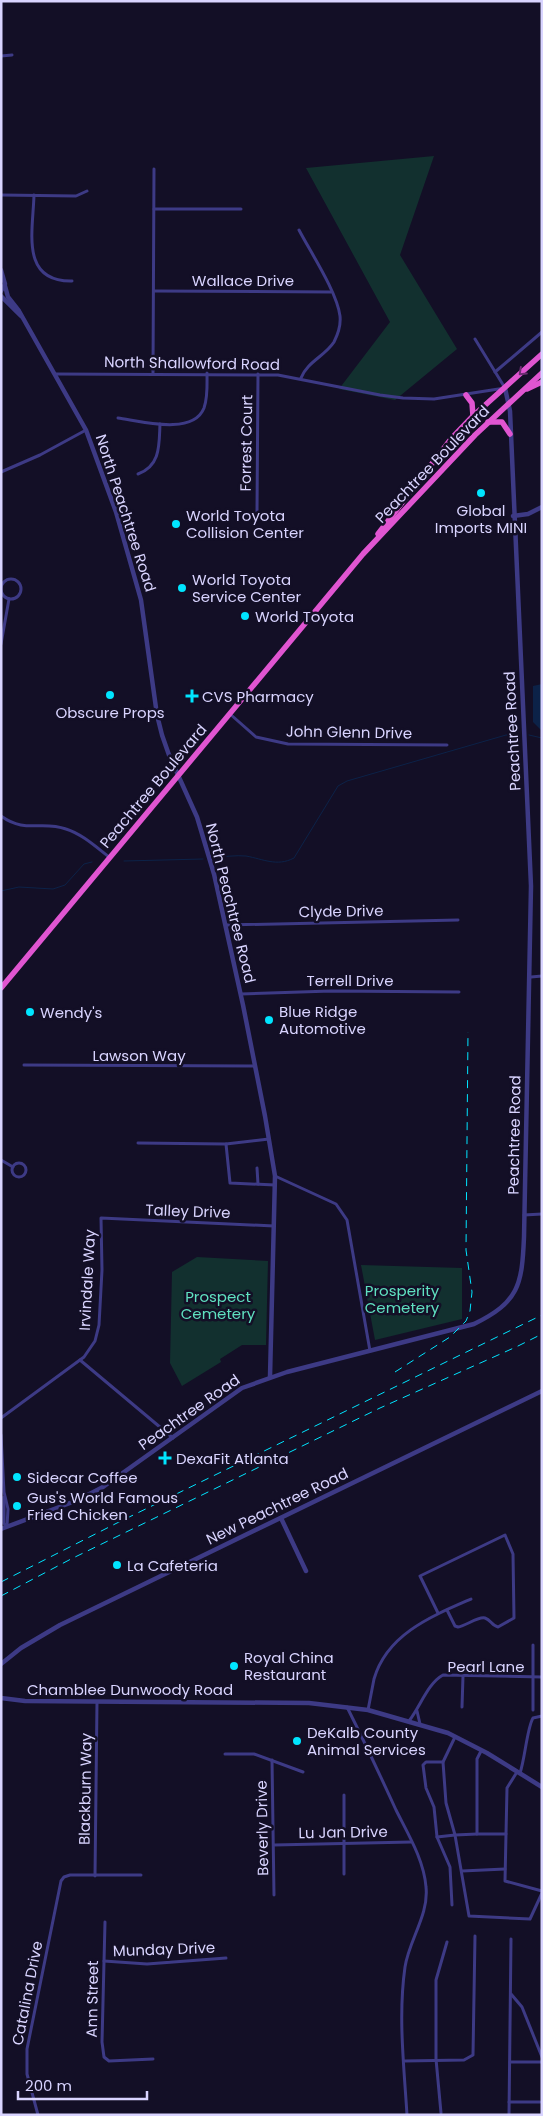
<svg xmlns="http://www.w3.org/2000/svg" width="543" height="2116" font-family="Poppins,sans-serif">
  <style>
    .green { fill: #12302f }
    .water { fill: #0c2248 }
    .lines { fill: none; stroke-linecap: round; stroke-linejoin: round }
    .stream { stroke: #0c2248; stroke-width: 1 }
    .minor { stroke: #3d3a85; stroke-width: 3 }
    .tertiary { stroke: #3d3a85; stroke-width: 4.5 }
    .trunk { stroke: #e055d1; stroke-width: 5.5 }
    .rail { stroke: #00e5ff; stroke-width: 1; stroke-dasharray: 8 6; stroke-linecap: butt }
    .oneway { stroke: #6f2e73 }
    .poi-dot { fill: #00e5ff; stroke: #130f26; stroke-width: 2 }
    .labels { text-anchor: middle; dominant-baseline: central; stroke-width: 5; stroke-linejoin: round; paint-order: stroke }
    .street-label { font-size: 15px; fill: #d9d4ff; stroke: #130f26 }
    .poi-label { font-size: 15px; fill: #d9d4ff; stroke: #130f26; text-anchor: start }
    .park-label { font-size: 15px; fill: #5fe0c0; stroke: #130f26 }
  </style>
  <rect width="100%" height="100%" fill="#130f26"/>
  <g class="green">
    <polygon points="434,156 400,255 457,349 395,400 339,389 390,322 306,168"/>
    <polygon points="197,1257 268,1261 266,1345 242,1345 220,1359 221,1362 182,1386 170,1363 172,1272"/>
    <polygon points="361,1265 462,1268 462,1319 375,1340"/>
  </g>
  <polygon class="water" points="542,684 542,731 533,722 533,686"/>
  <g class="lines">
    <g class="stream">
      <polyline points="529,735 542,738"/>
      <path d="M213,857c11,0 23,-2 33,-1 17,3 31,11 48,2l44,-72 9,-5 159,-46h12"/>
      <polyline points="124,861 203,859"/>
      <polyline points="1,891 19,887 53,889 65,885 84,864 92,862"/>
    </g>
    <g class="minor">
      <polyline points="1,56 12,55"/>
      <polyline points="1,195 76,196 87,191"/>
      <path d="M34,195c-1,36 -14,87 38,86"/>
      <polyline points="154,209 241,209"/>
      <path d="M299,230c12,23 38,62 41,86 1,9 -2,18 -6,26 -9,14 -27,20 -33,36"/>
      <polyline points="154,291 331,292"/>
      <polyline points="495,372 542,332"/>
      <polyline points="153,373 154,169"/>
      <polyline points="56,374 278,375 380,395 403,398 434,399 505,388 475,339"/>
      <path d="M118,418c22,3 75,18 86,-10 4,-11 3,-23 3,-35"/>
      <polyline points="1,472 40,455 86,430"/>
      <path d="M138,474c23,-8 21,-30 22,-50"/>
      <polyline points="257,512 258,374"/>
      <circle cx="11" cy="589" r="10"/>
      <polyline points="1,644 9,599"/>
      <polyline points="230,714 256,737 288,744 447,745"/>
      <path d="M1,816c25,18 40,4 65,13 16,5 30,18 43,28"/>
      <polyline points="226,925 458,920"/>
      <polyline points="531,977 542,976"/>
      <polyline points="241,994 331,991 459,992"/>
      <polyline points="24,1065 254,1066"/>
      <polyline points="138,1143 226,1144 269,1139"/>
      <polyline points="226,1144 230,1183 275,1185"/>
      <polyline points="1,1160 13,1167"/>
      <circle cx="19" cy="1170" r="7"/>
      <polyline points="257,1168 258,1184"/>
      <polyline points="275,1176 336,1204 347,1220 370,1351"/>
      <polyline points="524,1215 542,1214"/>
      <polyline points="80,1360 173,1438"/>
      <polyline points="1,1418 84,1357 95,1341 99,1325 102,1270 101,1218 274,1226"/>
      <polyline points="1,1435 4,1492 8,1509 7,1526"/>
      <polyline points="4,1497 4,1523 6,1527"/>
      <path d="M438,1613l-18,-37 85,-41 8,19 1,64 -16,9c-6,-1 -7,-7 -13,-9 -7,-2 -19,8 -27,9l-3,-1 -8,-16"/>
      <path d="M347,1707c17,34 33,68 49,103 12,24 28,50 30,77 3,28 -17,53 -21,80 -7,49 -1,99 2,148"/>
      <polyline points="462,1707 463,1676"/>
      <path d="M368,1710c2,-10 4,-21 6,-31 13,-45 58,-63 97,-80"/>
      <polyline points="533,1710 533,1645"/>
      <polyline points="417,1711 420,1724"/>
      <path d="M409,1721c11,-14 19,-38 34,-46l99,2"/>
      <polyline points="481,1751 477,1759 477,1834 506,1834 507,1788 517,1772"/>
      <polyline points="225,1754 254,1754 303,1772"/>
      <polyline points="272,1760 274,1895"/>
      <polyline points="443,1762 426,1762 423,1765 426,1788 434,1807 437,1837 450,1867 452,1905"/>
      <path d="M520,1773c5,-14 7,-45 13,-55l9,-2"/>
      <polyline points="344,1795 344,1874"/>
      <polyline points="477,1834 455,1835 469,1916 530,1919 542,1893"/>
      <polyline points="506,1834 505,1881 542,1891"/>
      <polyline points="437,1837 455,1835 446,1803 443,1762 455,1737"/>
      <polyline points="274,1845 411,1842"/>
      <polyline points="462,1871 505,1869"/>
      <polyline points="95,1876 97,1702"/>
      <polyline points="105,1922 102,2042 104,2057 109,2061 153,2059"/>
      <polyline points="104,1961 147,1964 226,1958"/>
      <polyline points="511,1994 522,2007 542,2057"/>
      <polyline points="404,2061 464,2060 473,2055 475,1936"/>
      <polyline points="510,2062 542,2062"/>
      <polyline points="509,2102 540,2102"/>
      <polyline points="441,2113 436,2059 436,1980 447,1942"/>
      <polyline points="38,2115 27,2074 27,2049 61,1881 64,1877 70,1875 141,1875"/>
      <polyline points="509,2115 511,1939"/>
    </g>
    <g class="tertiary">
      <polyline points="1,270 5,284 1,291"/>
      <polyline points="5,286 8,297 19,311 86,430 116,512 141,600 157,715 162,735 169,755 197,817 214,874 243,1005 265,1116 275,1176 270,1377"/>
      <polyline points="1,296 21,316"/>
      <polyline points="513,516 528,514 542,507"/>
      <polyline points="281,1518 306,1571"/>
      <path d="M1,1529l77,-29 25,-13 139,-99 45,-16 187,-48c45,-22 48,-39 50,-87l7,-351 -21,-475 -5,-23"/>
      <polyline points="1,1664 21,1648 60,1625 542,1391"/>
      <polyline points="1,1698 25,1701 309,1703 368,1710 448,1733 487,1753 542,1787"/>
    </g>
    <g class="trunk">
      <polyline points="527,389 542,382"/>
      <polyline points="466,395 472,403 473,416"/>
      <polyline points="488,422 502,422 510,434"/>
      <polyline points="378,534 451,439 473,416 542,354"/>
      <polyline points="1,988 363,554 475,435 542,373"/>
    </g>
    <g class="rail">
      <polyline points="395,1372 450,1337 466,1321 470,1311 472,1292 466,1250 468,1032"/>
      <polyline points="1,1582 117,1523 542,1315"/>
      <polyline points="1,1596 71,1559 380,1408 516,1347 542,1334"/>
    </g>
  </g>
  <defs><path id="oneway-chevron" d="M-2-3.5L2.5 0L-2 3.5" fill="none" stroke-width="1.6" stroke-linecap="round" stroke-linejoin="round" transform="scale(1.25)"/></defs>
  <use class="oneway" href="#oneway-chevron" transform="translate(522 372) rotate(137)"/>
  <g class="poi-dot">
    <circle cx="481" cy="493" r="5"/>
    <circle cx="176" cy="524" r="5"/>
    <circle cx="182" cy="588" r="5"/>
    <circle cx="245" cy="616" r="5"/>
    <circle cx="110" cy="695" r="5"/>
    <path d="M189.5 688.5h5v5h5v5h-5v5h-5v-5h-5v-5h5z"/>
    <circle cx="30" cy="1012" r="5"/>
    <circle cx="269" cy="1020" r="5"/>
    <path d="M162.5 1450.5h5v5h5v5h-5v5h-5v-5h-5v-5h5z"/>
    <circle cx="17" cy="1477" r="5"/>
    <circle cx="17" cy="1506" r="5"/>
    <circle cx="117" cy="1565" r="5"/>
    <circle cx="234" cy="1666" r="5"/>
    <circle cx="297" cy="1741" r="5"/>
  </g>
  <g class="labels">
    <g class="street-label">
      <text x="243" y="280">Wallace Drive</text>
      <text transform="translate(192 363) rotate(1)">North Shallowford Road</text>
      <text transform="translate(246 443) rotate(-89)">Forrest Court</text>
      <text transform="translate(432 464) rotate(-46)">Peachtree Boulevard</text>
      <text transform="translate(126 513) rotate(72)">North Peachtree Road</text>
      <text transform="translate(512 731) rotate(-93)">Peachtree Road</text>
      <text transform="translate(349 732) rotate(1)">John Glenn Drive</text>
      <text transform="translate(153 786) rotate(-50)">Peachtree Boulevard</text>
      <text transform="translate(231 903) rotate(76)">North Peachtree Road</text>
      <text transform="translate(341 911) rotate(-1)">Clyde Drive</text>
      <text x="350" y="980">Terrell Drive</text>
      <text x="139" y="1055">Lawson Way</text>
      <text transform="translate(514 1135) rotate(-89)">Peachtree Road</text>
      <text transform="translate(188 1211) rotate(2)">Talley Drive</text>
      <text transform="translate(87 1280) rotate(-87)">Irvindale Way</text>
      <text transform="translate(189 1412) rotate(-35)">Peachtree Road</text>
      <text transform="translate(277 1506) rotate(-26)">New Peachtree Road</text>
      <text x="486" y="1666">Pearl Lane</text>
      <text x="130" y="1689">Chamblee Dunwoody Road</text>
      <text transform="translate(85 1789) rotate(-89)">Blackburn Way</text>
      <text transform="translate(262 1828) rotate(-91)">Beverly Drive</text>
      <text transform="translate(343 1832) rotate(-1)">Lu Jan Drive</text>
      <text transform="translate(164 1949) rotate(-2)">Munday Drive</text>
      <text transform="translate(27 1993) rotate(-79)">Catalina Drive</text>
      <text transform="translate(92 1999) rotate(-89)">Ann Street</text>
    </g>
    <g class="poi-label">
      <text x="481" y="510" text-anchor="middle">Global<tspan x="481" dy="17">Imports MINI</tspan></text>
      <text x="186" y="515">World Toyota<tspan x="186" dy="17">Collision Center</tspan></text>
      <text x="192" y="579">World Toyota<tspan x="192" dy="17">Service Center</tspan></text>
      <text x="255" y="616">World Toyota</text>
      <text x="202" y="696">CVS Pharmacy</text>
      <text x="110" y="712" text-anchor="middle">Obscure Props</text>
      <text x="279" y="1011">Blue Ridge<tspan x="279" dy="17">Automotive</tspan></text>
      <text x="40" y="1012">Wendy's</text>
      <text x="176" y="1458">DexaFit Atlanta</text>
      <text x="27" y="1477">Sidecar Coffee</text>
      <text x="27" y="1497">Gus's World Famous<tspan x="27" dy="17">Fried Chicken</tspan></text>
      <text x="127" y="1565">La Cafeteria</text>
      <text x="244" y="1657">Royal China<tspan x="244" dy="17">Restaurant</tspan></text>
      <text x="307" y="1732">DeKalb County<tspan x="307" dy="17">Animal Services</tspan></text>
    </g>
    <g class="park-label">
      <text x="402" y="1290">Prosperity<tspan x="402" dy="17">Cemetery</tspan></text>
      <text x="218" y="1296">Prospect<tspan x="218" dy="17">Cemetery</tspan></text>
    </g>
  </g>
  <rect width="543" height="2116" fill="none" stroke="#d9d4ff" stroke-width="5"/>
  <path d="M18 2091v8h129v-8" fill="none" stroke="#d9d4ff" stroke-width="2.5"/>
  <text x="25" y="2091" font-size="15" fill="#d9d4ff" stroke="#130f26" stroke-width="4" paint-order="stroke">200 m</text>
</svg>
